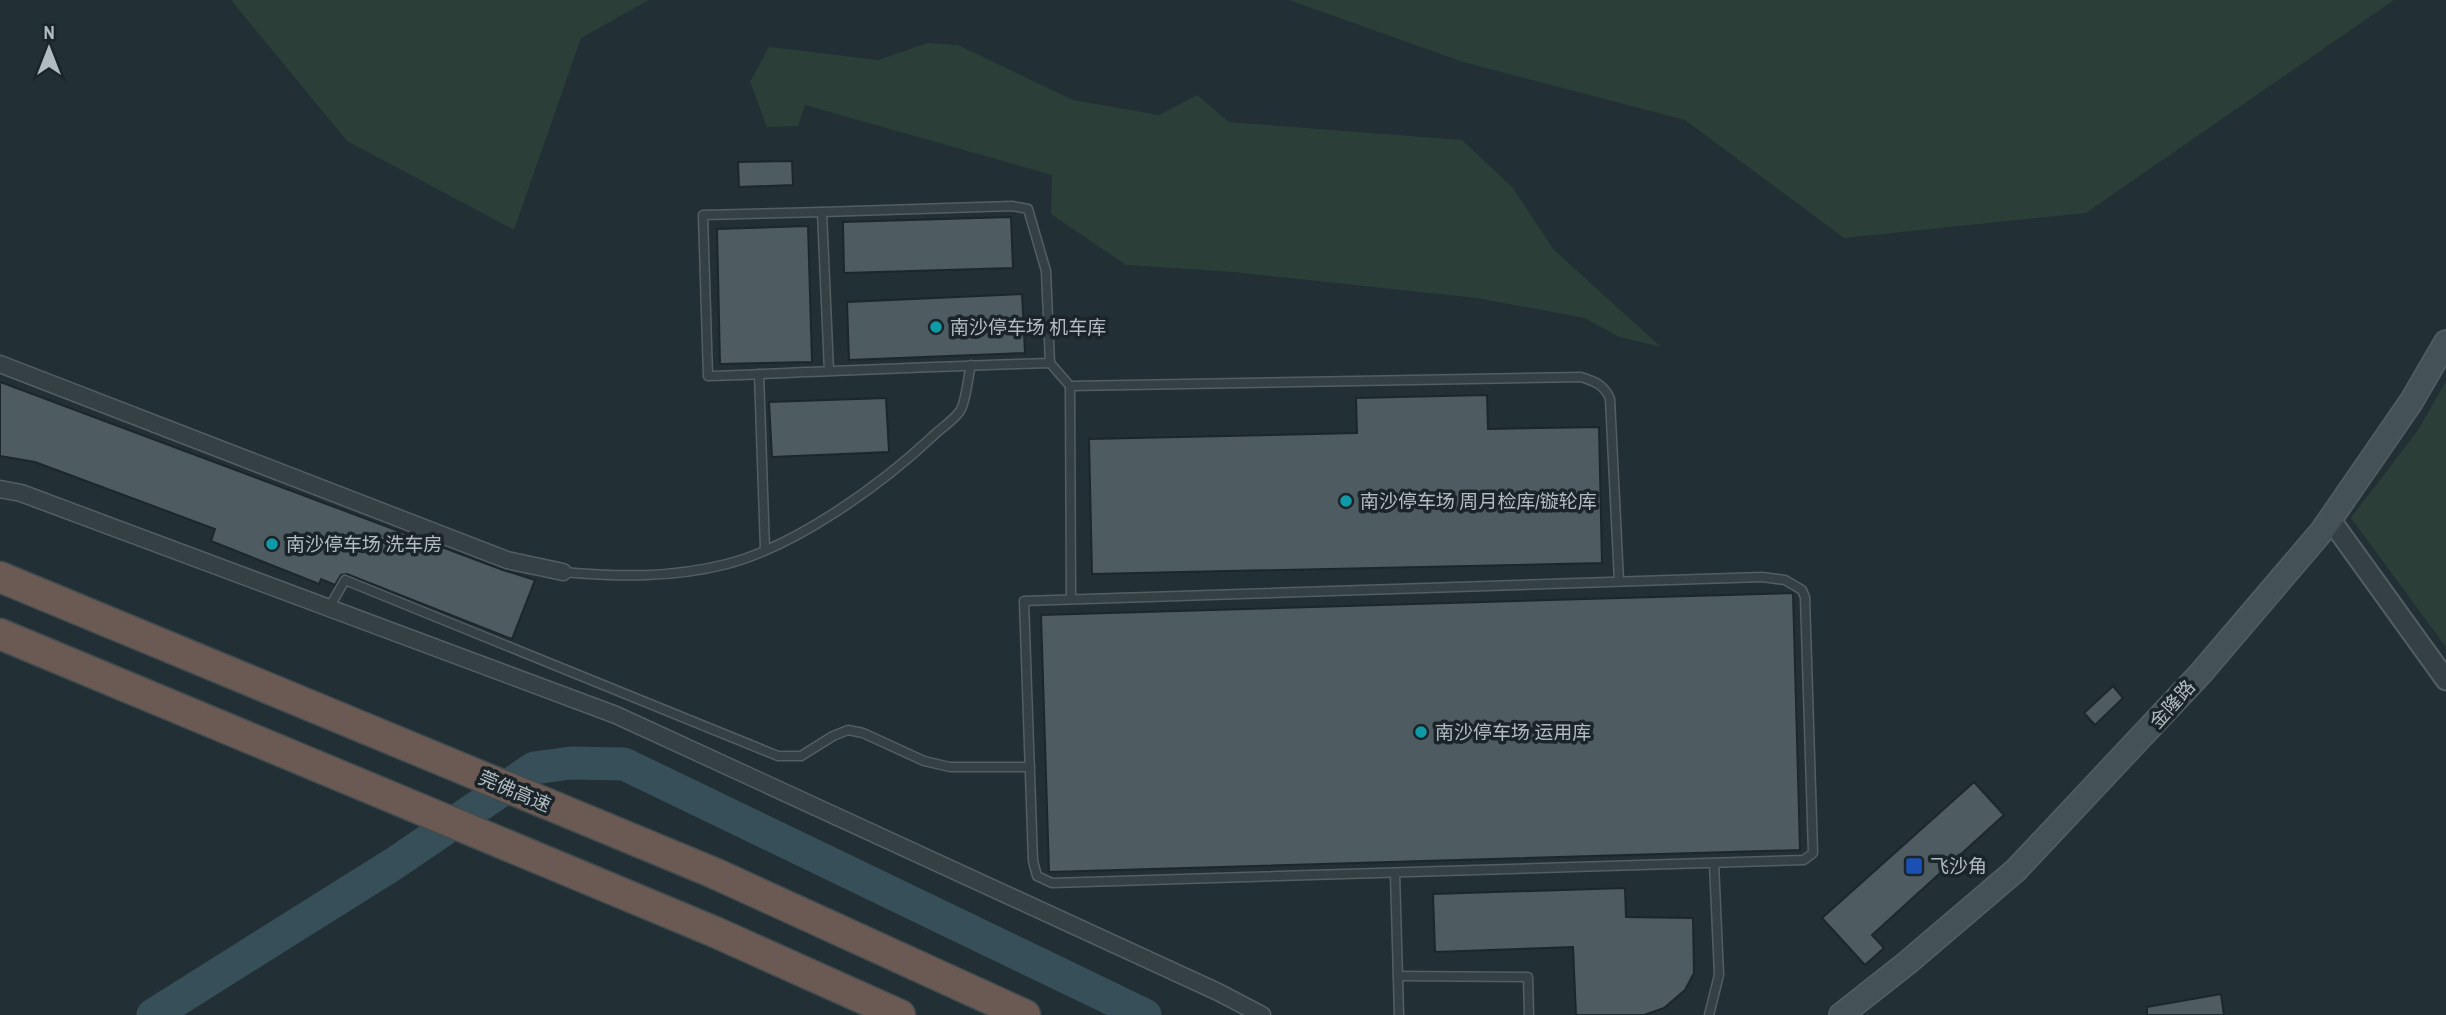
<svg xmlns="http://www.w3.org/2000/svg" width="2446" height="1015" font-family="'Archivo Narrow','Noto Sans SC',sans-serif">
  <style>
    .green { fill: #2b3e38 }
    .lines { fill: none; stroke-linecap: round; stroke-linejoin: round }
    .river { stroke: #374f59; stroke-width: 33 }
    .building { fill: #4e5c62; stroke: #1d272b; stroke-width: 2 }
    .service-casing { stroke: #535e62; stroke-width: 11 }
    .minor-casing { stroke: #535e62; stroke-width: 19 }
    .tertiary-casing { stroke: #535e62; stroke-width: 23 }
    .secondary-casing { stroke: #535e62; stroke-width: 26 }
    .motorway-casing { stroke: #404b4f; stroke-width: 33 }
    .service { stroke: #354045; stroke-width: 8 }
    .minor { stroke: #354045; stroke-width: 16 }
    .tertiary { stroke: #354045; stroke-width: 19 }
    .secondary { stroke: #445157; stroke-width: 23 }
    .motorway { stroke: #6a5a53; stroke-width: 30 }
    .culture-dot { fill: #0f9aa8; stroke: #1b2529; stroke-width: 2.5 }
    .transit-dot { fill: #1a4fb4; stroke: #1b2529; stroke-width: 2.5 }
    .labels { text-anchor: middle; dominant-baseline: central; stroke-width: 7; stroke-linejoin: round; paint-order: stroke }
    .poi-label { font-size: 19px; fill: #b0bcc1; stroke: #1b2529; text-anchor: start }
    .street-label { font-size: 19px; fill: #b0bcc1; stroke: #1b2529 }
  </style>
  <rect width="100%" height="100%" fill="#222f34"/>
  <g class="green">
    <polygon points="231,0 649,0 581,38 514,230 347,141"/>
    <polygon points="1289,0 2394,0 2086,213 1844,238 1685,120 1463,62"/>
    <polygon points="928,43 958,45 1073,100 1159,115 1197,95 1229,122 1462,140 1513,188 1554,250 1661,347 1620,337 1584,318 1477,298 1233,272 1126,265 1051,214 1052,175 805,105 798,126 767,127 750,82 769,47 878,60"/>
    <polygon points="2446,381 2446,647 2351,518 2418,430"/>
  </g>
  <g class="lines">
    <polyline class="river" points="153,1015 395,863 534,768 571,763 624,764 1145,1015"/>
  </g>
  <g class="building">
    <polygon points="792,161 793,185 739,187 738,162"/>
    <polygon points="1011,217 1013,268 844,273 843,222"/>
    <polygon points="808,226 812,362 720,364 717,229"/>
    <polygon points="1022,294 1025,353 849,360 847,302"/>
    <polygon points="0,382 503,570 535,580 512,639 347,574 341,575 335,585 321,579 319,584 211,541 215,529 35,462 0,456"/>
    <polygon points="1487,395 1488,429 1599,427 1602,563 1092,574 1089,439 1357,433 1356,398"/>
    <polygon points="886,398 889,452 772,457 769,402"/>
    <polygon points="1793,593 1800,850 1049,872 1041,615"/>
    <polygon points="2113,686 2123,698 2095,725 2084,713"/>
    <polygon points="1974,782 2004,815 1872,935 1884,948 1865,965 1822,918"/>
    <polygon points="1625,888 1626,917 1693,918 1694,973 1685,990 1664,1008 1644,1015 1576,1015 1573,947 1435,952 1433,894"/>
    <polygon points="2221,994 2224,1015 2147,1015 2147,1007"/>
  </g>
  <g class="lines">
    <g class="service-casing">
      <g id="service">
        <polyline points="822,212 1012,206 1028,209 1046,271 1050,363"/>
        <path d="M829,371l-7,-159 -119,3 5,161c114,-4 228,-10 342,-13l20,23"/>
        <polyline points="759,374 765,549"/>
        <path d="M563,572c56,5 109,6 164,-8 69,-18 154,-79 206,-128 8,-8 20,-15 27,-25 6,-8 8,-35 11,-46"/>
        <polygon points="1762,577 1785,580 1802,590 1805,597 1813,853 1804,860 1052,883 1037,876 1033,861 1024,601"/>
        <path d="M1071,599l-1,-213 511,-9c13,4 24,8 29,22l9,182"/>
        <polyline points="329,608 345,580 778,756 801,756 833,736 848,730 863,733 924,761 950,767 1030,767"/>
        <polyline points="1395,873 1399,1015"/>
        <polyline points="1398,976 1528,977 1529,1015"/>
        <polyline points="1709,1015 1719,975 1714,863"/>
      </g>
    </g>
    <g class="minor-casing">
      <g id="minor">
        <polyline points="0,364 507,560 563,572"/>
        <polyline points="0,489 21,493 616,715 1218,992 1262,1015"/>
      </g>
    </g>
    <g class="tertiary-casing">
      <polyline id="tertiary" points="2330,519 2446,680"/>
    </g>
    <g class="secondary-casing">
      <polyline id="secondary" points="1841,1015 1907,963 2016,870 2201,673 2322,531 2411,402 2446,342"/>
    </g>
    <g class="motorway-casing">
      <g id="motorway">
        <polyline points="0,577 714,873 1025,1015"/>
        <polyline points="0,634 715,932 900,1015"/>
      </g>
    </g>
    <use href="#service" class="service"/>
    <use href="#minor" class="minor"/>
    <use href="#tertiary" class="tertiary"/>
    <use href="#secondary" class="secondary"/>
    <use href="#motorway" class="motorway"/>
  </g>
  <g class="culture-dot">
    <circle cx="936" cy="327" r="7"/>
    <circle cx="1346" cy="501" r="7"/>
    <circle cx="272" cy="544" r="7"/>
    <circle cx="1421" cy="732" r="7"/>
  </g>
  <rect class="transit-dot" x="1905" y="857" width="18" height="18" rx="3.5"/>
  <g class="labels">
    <g class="poi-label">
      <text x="950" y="327">南沙停车场 机车库</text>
      <text x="1360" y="501">南沙停车场 周月检库/镟轮库</text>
      <text x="286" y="544">南沙停车场 洗车房</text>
      <text x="1435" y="732">南沙停车场 运用库</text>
      <text x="1930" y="866">飞沙角</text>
    </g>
    <g class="street-label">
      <text transform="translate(2172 704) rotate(-48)">金隆路</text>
      <text transform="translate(515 791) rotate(23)">莞佛高速</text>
    </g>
  </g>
  <g transform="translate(49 49)" stroke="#1b2529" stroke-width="5" paint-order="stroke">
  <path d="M0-5L12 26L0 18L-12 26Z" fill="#b0bcc1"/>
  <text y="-10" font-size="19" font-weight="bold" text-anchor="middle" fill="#b0bcc1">N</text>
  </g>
</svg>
